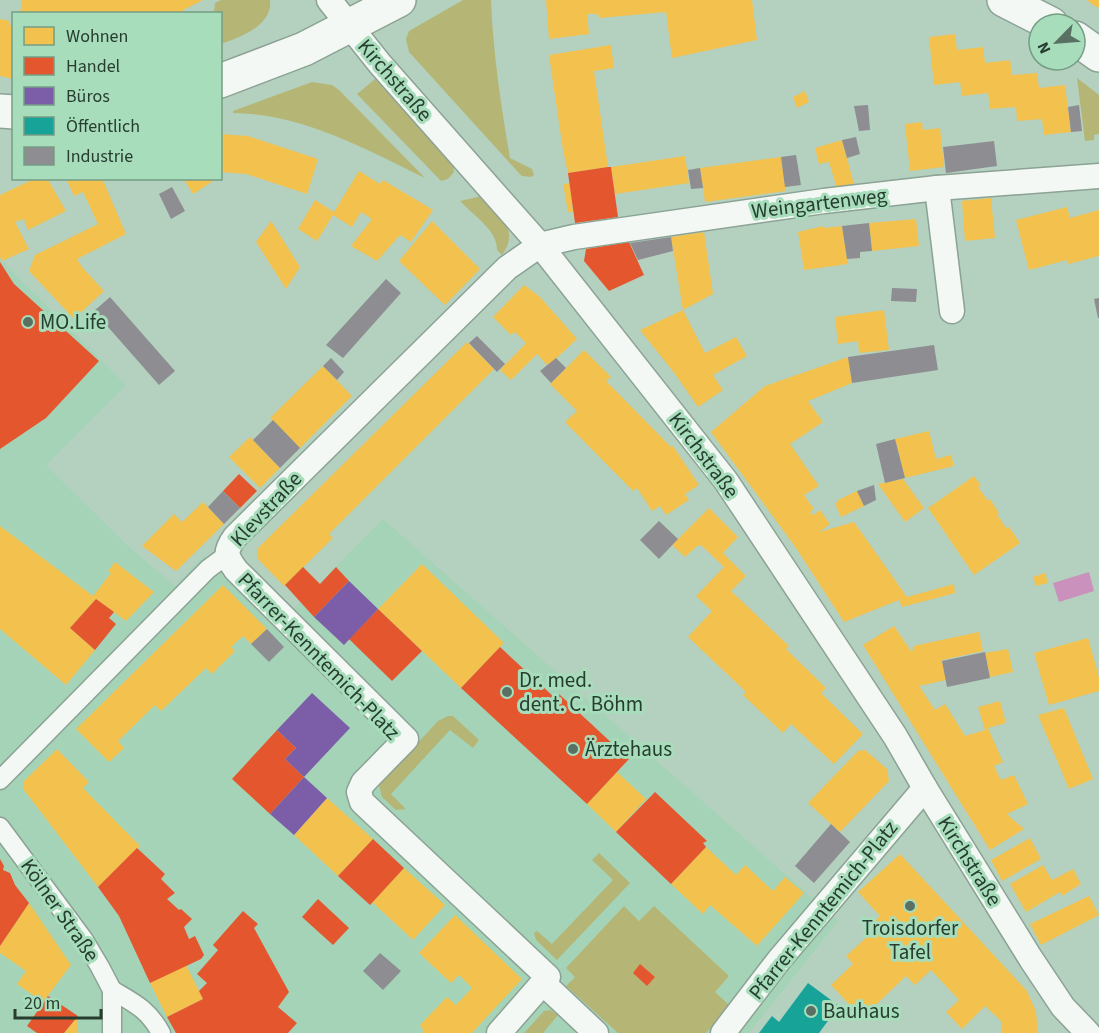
<svg xmlns="http://www.w3.org/2000/svg" width="1099" height="1033" font-family="'Source Sans 3',sans-serif">
  <style>
    .built { fill: #a5d3b7 }
    .green { fill: #b5b675 }
    .water { fill: #c991bc }
    .homes { fill: #f2c14e }
    .shops { fill: #e4572e }
    .offices { fill: #7b5ea7 }
    .public { fill: #17a398 }
    .industry { fill: #8d8d92 }
    .lines { fill: none; stroke-linecap: round; stroke-linejoin: round }
    .pedestrian-casing { stroke: #8ba294; stroke-width: 21 }
    .minor-casing { stroke: #8ba294; stroke-width: 27 }
    .primary-casing { stroke: #8ba294; stroke-width: 36 }
    .pedestrian { stroke: #f4f8f5; stroke-width: 18 }
    .minor { stroke: #f4f8f5; stroke-width: 24 }
    .primary { stroke: #f4f8f5; stroke-width: 33 }
    .poi-dot { fill: #587162; stroke: #a8ddbc; stroke-width: 2 }
    .labels { text-anchor: middle; dominant-baseline: central; stroke-width: 6; stroke-linejoin: round; paint-order: stroke }
    .street-label { font-size: 21px; fill: #273d30; stroke: #a8ddbc }
    .poi-label { font-size: 21px; fill: #273d30; stroke: #a8ddbc; text-anchor: start }
  </style>
  <rect width="100%" height="100%" fill="#b4d1bf"/>
  <polygon class="built" points="0,259 126,385 46,465 128,546 175,586 204,556 275,628 383,519 838,921 749,1033 0,1033"/>
  <g class="green">
    <path d="M221,0h49c3,26 -30,37 -49,44l-1,-30 -6,-1 1,-10z"/>
    <path d="M463,0h28c2,53 10,105 19,158l22,11 2,6 -3,2 -9,-1 -5,-5 -108,-119 -3,-13 3,-8z"/>
    <polygon points="1077,78 1099,95 1099,134 1094,135 1094,140 1085,141"/>
    <polygon points="375,79 453,164 454,172 448,179 441,181 357,94"/>
    <path d="M312,82l20,3 7,5 86,88c-62,-30 -122,-64 -192,-65v-2z"/>
    <path d="M482,196c16,17 39,34 20,59l-5,-5c1,-19 -24,-35 -37,-49z"/>
    <polygon points="448,716 453,716 479,740 473,748 450,730 391,794 406,809 396,810 382,797 379,785 438,721"/>
    <polygon points="599,853 630,883 557,960 536,940 534,933 537,931 552,944 613,880 592,860"/>
    <polygon points="624,906 639,921 654,906 729,976 715,992 730,1006 706,1033 618,1033 566,986 575,977 566,968"/>
    <polygon points="550,1010 558,1015 543,1033 524,1033 544,1011"/>
  </g>
  <polygon class="water" points="1089,572 1094,591 1059,602 1053,583"/>
  <g class="homes">
    <polygon points="22,0 203,0 183,10 184,14 20,14"/>
    <polygon points="546,0 752,0 757,40 672,58 666,12 599,18 598,14 587,14 589,34 549,39"/>
    <polygon points="1087,0 1099,0 1099,8 1093,5"/>
    <polygon points="0,19 10,21 9,25 14,26 14,79 0,76"/>
    <polygon points="955,34 957,50 983,47 985,63 1010,60 1012,75 1037,73 1039,88 1065,85 1071,132 1044,135 1042,119 1017,121 1016,107 990,109 988,93 962,96 960,82 934,85 929,37"/>
    <polygon points="611,45 614,68 594,71 608,167 568,173 563,150 549,55"/>
    <polygon points="805,91 809,102 797,108 793,97"/>
    <polygon points="922,122 923,130 940,128 944,167 910,171 905,124"/>
    <polygon points="220,134 248,136 318,159 307,194 246,174 220,172"/>
    <polygon points="842,140 854,184 837,189 829,162 819,164 815,148"/>
    <polygon points="685,156 689,183 615,194 611,167"/>
    <polygon points="781,157 786,191 705,202 700,168"/>
    <polygon points="359,171 380,184 383,180 433,210 411,242 400,235 377,261 351,246 372,219 361,212 352,227 333,215 317,241 298,229 315,200 334,212"/>
    <polygon points="36,178 47,178 66,211 28,230 24,219 15,222 29,249 2,261 0,257 0,195"/>
    <polygon points="66,178 102,178 126,234 77,259 82,267 104,291 74,319 29,271 35,255 98,224 83,192 74,196"/>
    <polygon points="183,178 212,178 213,181 193,194"/>
    <polygon points="570,183 573,212 568,212 564,189 564,184"/>
    <polygon points="991,198 995,238 965,241 962,201"/>
    <polygon points="1067,207 1070,218 1099,210 1099,256 1068,264 1067,260 1029,270 1016,220"/>
    <polygon points="916,219 919,246 872,251 869,223"/>
    <polygon points="271,221 300,267 286,289 256,242"/>
    <polygon points="432,221 480,269 445,305 399,261"/>
    <polygon points="823,226 824,228 842,226 848,264 804,270 798,232"/>
    <polygon points="704,232 713,294 683,310 671,237"/>
    <polygon points="524,285 540,297 577,339 548,366 537,354 511,380 500,370 526,343 515,332 511,335 493,317"/>
    <polygon points="683,310 705,353 736,337 747,356 713,375 723,390 698,407 675,374 640,330"/>
    <polygon points="884,310 889,350 859,353 858,341 838,344 835,317"/>
    <polygon points="467,342 494,369 329,534 333,538 284,586 257,558 257,549"/>
    <polygon points="584,350 611,377 606,381 671,447 673,446 699,485 685,494 689,500 666,515 660,506 652,511 637,488 633,491 565,422 577,411 550,384"/>
    <polygon points="848,357 852,383 808,401 823,422 790,444 819,486 804,495 814,509 810,512 813,515 820,510 830,524 819,532 854,522 907,597 954,584 955,593 902,607 899,600 844,622 796,548 711,432 765,386"/>
    <polygon points="323,366 352,396 300,448 270,418"/>
    <polygon points="929,431 936,459 951,455 954,466 905,478 895,439"/>
    <polygon points="250,437 280,468 260,488 229,457"/>
    <polygon points="974,476 981,486 978,487 988,501 990,499 999,513 997,514 1006,528 1009,527 1020,543 974,575 928,508"/>
    <polygon points="903,479 924,508 905,522 878,484"/>
    <polygon points="857,491 864,506 841,517 835,504 838,502 838,500"/>
    <polygon points="203,502 224,524 176,571 142,546 174,514 182,522"/>
    <polygon points="709,508 738,537 723,553 746,576 731,591 789,646 786,649 826,688 821,693 863,734 834,764 791,724 783,733 743,695 746,692 688,637 712,611 696,596 724,567 701,545 696,547 685,557 672,545"/>
    <polygon points="0,526 93,596 111,573 108,571 115,562 154,592 126,621 96,599 70,628 95,650 66,685 0,629"/>
    <polygon points="422,564 504,643 461,688 378,609"/>
    <polygon points="1045,573 1048,583 1036,586 1033,577"/>
    <polygon points="223,585 267,629 251,644 243,636 231,647 235,651 212,674 206,668 161,711 155,705 118,741 124,748 109,762 76,729"/>
    <polygon points="894,626 911,651 914,650 913,646 979,632 983,651 942,660 946,680 919,686 935,710 945,704 965,736 985,730 978,707 1000,701 1006,723 988,728 1003,762 994,766 1001,780 1014,775 1028,804 1007,814 1024,829 990,850 863,645"/>
    <polygon points="1088,638 1099,677 1099,691 1049,705 1034,653"/>
    <polygon points="1008,649 1013,672 990,677 985,653"/>
    <polygon points="1064,708 1093,779 1069,789 1038,715"/>
    <polygon points="57,749 89,782 83,788 140,846 98,887 24,790 24,781"/>
    <polygon points="865,750 887,769 889,781 840,832 808,803 858,751"/>
    <polygon points="617,772 646,799 616,832 587,804"/>
    <polygon points="327,798 373,839 338,876 294,835"/>
    <polygon points="1030,838 1041,859 1002,881 991,860"/>
    <polygon points="706,847 736,875 745,865 773,891 785,877 804,893 757,946 710,905 703,914 671,884"/>
    <polygon points="900,854 1027,991 1036,1012 1038,1033 1002,1033 1001,1021 985,1006 962,1029 946,1012 959,1000 931,970 915,985 906,976 862,1018 831,985 853,964 846,956 868,936 864,931 880,916 858,892"/>
    <polygon points="1043,865 1052,880 1073,869 1081,884 1062,896 1060,892 1026,912 1010,884"/>
    <polygon points="404,868 445,905 413,940 372,902"/>
    <polygon points="1089,896 1099,915 1041,945 1030,924"/>
    <polygon points="29,903 71,965 43,1002 17,984 26,971 0,953 0,946"/>
    <polygon points="455,915 522,979 472,1033 422,1033 424,1031 420,1025 447,997 456,1005 472,988 459,975 451,983 419,953"/>
    <polygon points="186,965 203,999 167,1017 150,983"/>
    <polygon points="78,1016 78,1033 64,1033"/>
  </g>
  <g class="shops">
    <polygon points="608,167 611,167 618,217 575,223 568,173"/>
    <polygon points="629,242 644,275 609,291 584,261 586,249"/>
    <polygon points="0,262 14,284 99,361 46,418 0,449"/>
    <polygon points="239,474 257,491 240,508 223,491"/>
    <polygon points="303,567 320,584 336,567 349,581 314,617 285,585"/>
    <polygon points="96,599 114,612 109,618 116,624 95,650 70,628"/>
    <polygon points="378,609 422,651 392,681 349,639"/>
    <polygon points="500,647 555,698 559,694 629,759 587,804 461,688"/>
    <polygon points="277,730 296,748 285,759 304,777 270,814 232,779"/>
    <polygon points="655,792 707,841 703,843 706,847 671,884 616,832"/>
    <polygon points="373,839 404,868 370,905 338,876"/>
    <polygon points="137,848 165,874 161,879 175,893 167,899 179,910 181,909 192,919 184,927 189,939 195,936 204,955 201,959 150,983 119,916 98,887"/>
    <polygon points="0,859 4,866 3,870 10,873 15,885 29,903 0,946"/>
    <polygon points="318,899 349,928 333,945 302,917"/>
    <polygon points="243,911 258,924 254,928 289,992 278,1007 297,1023 288,1033 176,1033 167,1017 203,999 199,991 207,983 197,974 218,950 213,945"/>
    <polygon points="640,964 655,977 647,986 633,973"/>
    <polygon points="48,996 78,1016 64,1033 37,1033 27,1026"/>
  </g>
  <g class="offices">
    <polygon points="349,581 378,609 344,645 314,617"/>
    <polygon points="312,693 350,728 304,777 327,798 294,835 270,814 304,777 285,759 296,748 277,730"/>
  </g>
  <polygon class="public" points="808,983 839,1006 819,1033 759,1033 772,1016 779,1022"/>
  <g class="industry">
    <polygon points="868,105 870,130 859,131 854,106"/>
    <polygon points="1079,105 1082,131 1071,132 1068,107"/>
    <polygon points="856,137 860,154 847,158 842,140"/>
    <polygon points="994,141 997,166 946,173 943,147"/>
    <polygon points="796,155 801,185 785,187 781,157"/>
    <polygon points="700,168 703,188 691,189 688,170"/>
    <polygon points="172,187 185,211 171,219 159,194"/>
    <polygon points="869,223 872,251 860,252 860,258 847,259 842,226"/>
    <polygon points="671,237 673,251 638,260 630,243"/>
    <polygon points="386,279 401,293 343,358 326,345"/>
    <polygon points="892,288 917,289 916,302 891,301"/>
    <polygon points="110,297 175,371 159,385 94,311"/>
    <polygon points="1099,298 1099,318 1098,318 1094,299"/>
    <polygon points="477,336 505,364 497,372 469,343"/>
    <polygon points="934,345 938,370 852,383 848,357"/>
    <polygon points="331,358 344,372 337,380 323,366"/>
    <polygon points="556,358 566,368 551,383 540,371"/>
    <polygon points="273,420 300,448 280,468 253,440"/>
    <polygon points="895,439 905,478 885,483 876,444"/>
    <polygon points="874,485 876,500 864,506 857,491"/>
    <polygon points="223,491 240,508 224,524 208,507"/>
    <polygon points="659,521 678,539 659,559 640,540"/>
    <polygon points="267,629 284,647 269,662 251,644"/>
    <polygon points="985,652 990,678 947,687 942,661"/>
    <polygon points="831,824 850,842 814,883 795,866"/>
    <polygon points="380,953 401,971 383,990 363,971"/>
  </g>
  <g class="lines">
    <g class="pedestrian-casing">
      <g id="pedestrian">
        <polyline points="0,780 208,569 227,555"/>
        <polyline points="0,827 84,940 100,967 112,990 112,1033"/>
        <path d="M112,990c22,13 36,19 49,43"/>
      </g>
    </g>
    <g class="minor-casing">
      <g id="minor">
        <polyline points="329,0 380,64 540,245 726,481 895,736 925,788 1031,959 1063,1007 1088,1033"/>
        <polyline points="937,188 952,311"/>
        <polyline points="544,984 596,1033"/>
        <path d="M499,1033l49,-56 -186,-175 -3,-10 4,-9 43,-44 -170,-169c-10,-14 -12,-18 -1,-33l272,-269 33,-23 34,-8 250,-36 113,-13 162,-12"/>
        <polyline points="723,1033 779,960 925,788"/>
      </g>
    </g>
    <g class="primary-casing">
      <g id="primary">
        <polyline points="1004,0 1051,24"/>
        <polyline points="1075,38 1099,55"/>
        <polyline points="220,81 304,49 399,0"/>
        <polyline points="0,111 14,112"/>
      </g>
    </g>
    <use href="#pedestrian" class="pedestrian"/>
    <use href="#minor" class="minor"/>
    <use href="#primary" class="primary"/>
  </g>
  <g class="poi-dot">
    <circle cx="28" cy="322" r="6"/>
    <circle cx="507" cy="692" r="6"/>
    <circle cx="573" cy="749" r="6"/>
    <circle cx="910" cy="906" r="6"/>
    <circle cx="811" cy="1011" r="6"/>
  </g>
  <g class="labels">
    <g class="street-label">
      <text transform="translate(395 80) rotate(49)">Kirchstraße</text>
      <text transform="translate(819 203) rotate(-7)">Weingartenweg</text>
      <text transform="translate(704 455) rotate(53)">Kirchstraße</text>
      <text transform="translate(266 509) rotate(-47)">Klevstraße</text>
      <text transform="translate(319 656) rotate(46)">Pfarrer-Kenntemich-Platz</text>
      <text transform="translate(970 861) rotate(58)">Kirchstraße</text>
      <text transform="translate(60 910) rotate(55)">Kölner Straße</text>
      <text transform="translate(823 910) rotate(-51)">Pfarrer-Kenntemich-Platz</text>
    </g>
    <g class="poi-label">
      <text x="40" y="322">MO.Life</text>
      <text x="519" y="680">Dr. med.<tspan x="519" dy="24">dent. C. Böhm</tspan></text>
      <text x="585" y="749">Ärztehaus</text>
      <text x="910" y="928" text-anchor="middle">Troisdorfer<tspan x="910" dy="24">Tafel</tspan></text>
      <text x="823" y="1011">Bauhaus</text>
    </g>
  </g>
  <rect x="12" y="12" width="210" height="168" fill="#a8ddbc" stroke="#749d84" stroke-width="1.5"/>
  <rect x="24" y="27" width="30" height="18" fill="#f2c14e" stroke="#749d84" stroke-width="1.5"/>
  <text x="66" y="42" font-size="18" fill="#273d30">Wohnen</text>
  <rect x="24" y="57" width="30" height="18" fill="#e4572e" stroke="#749d84" stroke-width="1.5"/>
  <text x="66" y="72" font-size="18" fill="#273d30">Handel</text>
  <rect x="24" y="87" width="30" height="18" fill="#7b5ea7" stroke="#749d84" stroke-width="1.5"/>
  <text x="66" y="102" font-size="18" fill="#273d30">Büros</text>
  <rect x="24" y="117" width="30" height="18" fill="#17a398" stroke="#749d84" stroke-width="1.5"/>
  <text x="66" y="132" font-size="18" fill="#273d30">Öffentlich</text>
  <rect x="24" y="147" width="30" height="18" fill="#8d8d92" stroke="#749d84" stroke-width="1.5"/>
  <text x="66" y="162" font-size="18" fill="#273d30">Industrie</text>
  <g transform="translate(1057 42) rotate(245)"><circle r="28" fill="#a8ddbc" stroke="#749d84" stroke-width="1.5"/>
  <path d="M0-4.5L10 22L0 15L-10 22Z" fill="#587162"/>
  <text y="-9" font-size="16" font-weight="bold" text-anchor="middle" fill="#273d30">N</text>
  </g>
  <path d="M15 1009v9h86v-9" fill="none" stroke="#273d30" stroke-width="3"/>
  <text x="24" y="1009" font-size="18" fill="#273d30" stroke="#a8ddbc" stroke-width="4.5" paint-order="stroke">20 m</text>
</svg>
